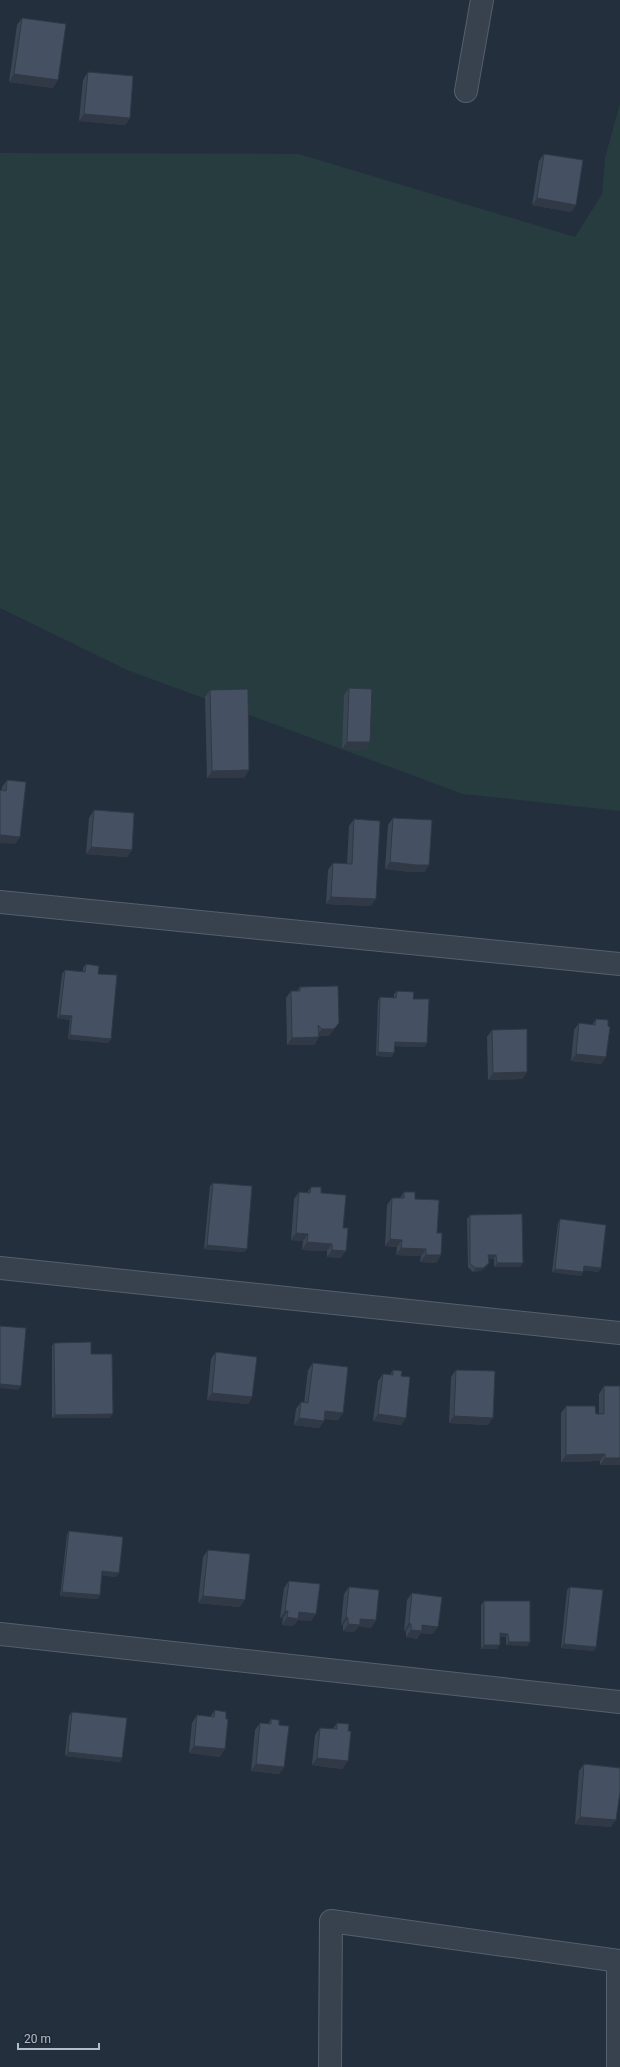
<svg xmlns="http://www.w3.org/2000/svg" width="620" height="2067" font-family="Roboto,sans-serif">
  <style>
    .green { fill: #263c3f }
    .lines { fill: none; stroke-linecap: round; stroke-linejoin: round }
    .street-casing { stroke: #565f6c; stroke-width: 24 }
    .street { stroke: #38414e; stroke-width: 22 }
    .wall { fill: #3b4654 }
    .shaded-wall { fill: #303945 }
    .building { fill: #455162; stroke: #303945 }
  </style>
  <rect width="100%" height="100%" fill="#242f3e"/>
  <polygon class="green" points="620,103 620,811 463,794 127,670 0,608 0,153 299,154 575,237 602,194 605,158"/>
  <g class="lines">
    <g class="street-casing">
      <g id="street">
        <polyline points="466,91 482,0"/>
        <polyline points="0,902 620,964"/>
        <polyline points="0,1268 620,1333"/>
        <polyline points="0,1634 620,1702"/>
        <polyline points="618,1961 618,2067"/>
        <polyline points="330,2067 331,1921 620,1961"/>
      </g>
    </g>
    <use href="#street" class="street"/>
  </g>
  <g class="wall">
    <polygon points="22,18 53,88 9,82 17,25"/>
    <polygon points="88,72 130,118 125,125 79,121 83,80"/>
    <polygon points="544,154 576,205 571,212 532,205 539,161"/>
    <polygon points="349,688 370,742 365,750 342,749 344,695"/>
    <polygon points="210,690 244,778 207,778 205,697"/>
    <polygon points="7,780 20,837 15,844 2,790 2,787"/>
    <polygon points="94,810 132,850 127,857 86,854 89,818"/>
    <polygon points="393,818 429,865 424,872 411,872 385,869 388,825"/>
    <polygon points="354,819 371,906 326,904 328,870 333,863 347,864 349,826"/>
    <polygon points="86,964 98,974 111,1039 108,1043 68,1039 70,1020 57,1018 62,974 65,970 83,972 83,968"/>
    <polygon points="300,987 329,1036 319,1036 319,1037 314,1045 287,1045 286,998 291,991 297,991"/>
    <polygon points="397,991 413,999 427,1043 424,1047 394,1046 392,1057 376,1056 378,1001 380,997 394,998 394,994"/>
    <polygon points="596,1019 606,1057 601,1064 571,1061 574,1030 579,1023 592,1025"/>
    <polygon points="492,1030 527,1072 522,1079 488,1080 487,1037"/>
    <polygon points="213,1183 247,1249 244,1252 204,1249 210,1186"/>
    <polygon points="311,1187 321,1193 341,1258 327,1257 327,1251 302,1250 303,1241 291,1240 294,1199 299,1192 307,1193"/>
    <polygon points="404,1192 415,1199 437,1233 441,1255 436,1263 420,1262 421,1256 396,1255 397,1247 385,1246 387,1205 392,1198 400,1198"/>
    <polygon points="470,1215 523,1263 520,1267 494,1267 494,1259 488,1259 486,1267 480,1271 473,1272 468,1267 467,1219"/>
    <polygon points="560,1219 599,1272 583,1270 583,1272 581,1276 552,1272 558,1223"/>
    <polygon points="54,1343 91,1354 110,1418 52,1418 52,1346"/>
    <polygon points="216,1352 252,1397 248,1404 207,1400 211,1359"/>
    <polygon points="313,1363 343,1413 338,1420 325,1419 319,1428 294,1425 296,1409 301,1402 304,1403 308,1370"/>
    <polygon points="393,1370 401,1376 406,1418 401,1425 373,1421 378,1381 383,1374 390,1375"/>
    <polygon points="456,1370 488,1425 449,1423 451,1377"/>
    <polygon points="604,1386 620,1465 600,1465 600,1461 561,1462 561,1413 566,1406 596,1414 599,1414 599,1394"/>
    <polygon points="69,1531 116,1577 102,1575 100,1595 97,1599 60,1596 67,1535"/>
    <polygon points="208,1550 240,1607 198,1603 203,1557"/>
    <polygon points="289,1581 311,1621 298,1620 293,1626 282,1625 283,1618 280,1618 284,1588"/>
    <polygon points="349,1587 376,1620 371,1628 359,1626 354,1632 343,1631 343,1625 341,1624 344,1594"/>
    <polygon points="570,1587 596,1647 594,1651 561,1648 567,1590"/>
    <polygon points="412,1593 433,1634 421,1633 417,1639 406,1637 406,1631 404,1631 407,1600"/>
    <polygon points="484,1601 530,1642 527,1646 506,1645 506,1637 500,1637 497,1649 481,1649 481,1605"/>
    <polygon points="215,1710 220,1757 189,1753 192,1723 197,1715 210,1717"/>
    <polygon points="72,1712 122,1758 120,1762 65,1756 69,1716"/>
    <polygon points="271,1719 279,1725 284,1767 279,1774 251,1771 255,1730 260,1723 268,1724"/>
    <polygon points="337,1723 348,1731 348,1761 342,1769 312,1765 315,1735 320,1728 333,1729"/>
    <polygon points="584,1764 611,1827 575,1824 579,1771"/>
  </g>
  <g class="shaded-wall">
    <polygon points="14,74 58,80 53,88 9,82"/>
    <polygon points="84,114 130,118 125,125 79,121"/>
    <polygon points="537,198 576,205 571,212 532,205"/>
    <polygon points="347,742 370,742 365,750 342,749"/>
    <polygon points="249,770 244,778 207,778 212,771"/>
    <polygon points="0,835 20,837 15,844 0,843"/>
    <polygon points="91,847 132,850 127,857 86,854"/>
    <polygon points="390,862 429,865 424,872 411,872 385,869"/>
    <polygon points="331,897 376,899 371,906 326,904"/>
    <polygon points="60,1015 72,1016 70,1020 57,1018"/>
    <polygon points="339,1023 329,1036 317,1036 322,1029"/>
    <polygon points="70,1035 111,1039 108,1043 68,1039"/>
    <polygon points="319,1037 314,1045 287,1045 292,1038"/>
    <polygon points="395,1042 427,1043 424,1047 392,1046"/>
    <polygon points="378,1052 394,1053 392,1057 376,1056"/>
    <polygon points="576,1054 606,1057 601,1064 571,1061"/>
    <polygon points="527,1072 522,1079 488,1080 493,1073"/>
    <polygon points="296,1233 308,1234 303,1241 291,1240"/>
    <polygon points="390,1239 402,1240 397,1247 385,1246"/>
    <polygon points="307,1242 332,1244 327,1251 302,1250"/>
    <polygon points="207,1245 247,1249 244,1252 204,1249"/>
    <polygon points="401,1248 426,1249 421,1256 396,1255"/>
    <polygon points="332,1250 346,1251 341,1258 327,1257"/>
    <polygon points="426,1255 441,1255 436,1263 420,1262"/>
    <polygon points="488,1255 496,1255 494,1259 486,1259"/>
    <polygon points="489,1263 486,1267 480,1271 473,1272 476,1268"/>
    <polygon points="497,1263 523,1263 520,1267 494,1267"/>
    <polygon points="584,1266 601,1268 599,1272 581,1270"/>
    <polygon points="555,1269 583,1272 581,1276 552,1272"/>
    <polygon points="0,1384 21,1386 18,1390 0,1388"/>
    <polygon points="212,1393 252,1397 248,1404 207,1400"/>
    <polygon points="325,1411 343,1413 338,1420 320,1418"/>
    <polygon points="113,1414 110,1418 52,1418 55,1415"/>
    <polygon points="378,1414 406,1418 401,1425 373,1421"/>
    <polygon points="454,1416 493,1418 488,1425 449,1423"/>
    <polygon points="299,1418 324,1421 319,1428 294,1425"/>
    <polygon points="605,1454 600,1461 561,1462 566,1455"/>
    <polygon points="605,1458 620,1458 620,1465 600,1465"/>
    <polygon points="102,1571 119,1573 116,1577 100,1575"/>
    <polygon points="62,1592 100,1595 97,1599 60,1596"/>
    <polygon points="203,1596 245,1600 240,1607 198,1603"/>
    <polygon points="285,1611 288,1611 283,1618 280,1618"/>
    <polygon points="299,1612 316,1614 311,1621 298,1620 293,1626 282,1625 287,1617"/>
    <polygon points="346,1617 348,1618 343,1625 341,1624"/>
    <polygon points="360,1619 376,1620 371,1628 359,1626 354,1632 343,1631 348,1624"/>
    <polygon points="409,1623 411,1624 406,1631 404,1631"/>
    <polygon points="422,1625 438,1627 433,1634 421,1633 417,1639 406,1637 411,1630"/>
    <polygon points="500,1633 508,1634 506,1637 497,1637"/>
    <polygon points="509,1642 530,1642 527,1646 506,1645"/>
    <polygon points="564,1644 596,1647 594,1651 561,1648"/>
    <polygon points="484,1645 500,1645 497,1649 481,1649"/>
    <polygon points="194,1746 225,1749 220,1757 189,1753"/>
    <polygon points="68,1752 122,1758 120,1762 65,1756"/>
    <polygon points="317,1758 348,1761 342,1769 312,1765"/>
    <polygon points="256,1764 284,1767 279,1774 251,1771"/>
    <polygon points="580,1817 616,1820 611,1827 575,1824"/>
  </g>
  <g class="building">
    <polygon points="22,18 66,24 58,80 14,74"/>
    <polygon points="88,72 133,76 130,118 84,114"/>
    <polygon points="544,154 583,160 576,205 537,198"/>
    <polygon points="349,688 372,689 370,742 347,742"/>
    <polygon points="248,689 249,770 212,771 210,690"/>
    <polygon points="7,780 26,782 20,837 0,835 0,837 0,790 6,791"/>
    <polygon points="94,810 134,813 132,850 91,847"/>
    <polygon points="393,818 432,820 429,865 416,865 390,862"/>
    <polygon points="354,819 380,821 376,899 331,897 333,863 352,864"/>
    <polygon points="86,964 99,966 98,974 117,975 111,1039 70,1035 72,1016 60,1015 65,970 85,972"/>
    <polygon points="338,986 339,1023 334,1029 322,1029 318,1025 319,1037 292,1038 291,991 300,991 300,987"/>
    <polygon points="397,991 414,992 413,999 429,999 427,1043 395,1042 394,1053 378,1052 380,997 396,998"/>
    <polygon points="596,1019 608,1020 608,1026 610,1027 606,1057 576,1054 579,1023 595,1025"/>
    <polygon points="527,1029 527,1072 493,1073 492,1030"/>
    <polygon points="213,1183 252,1186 247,1249 207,1245"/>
    <polygon points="311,1187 321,1187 321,1193 346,1195 343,1228 348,1228 346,1251 332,1250 332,1244 307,1242 308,1234 296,1233 299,1192 310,1193"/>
    <polygon points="404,1192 415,1192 415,1199 439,1200 437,1233 442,1233 441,1255 426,1255 426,1249 401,1248 402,1240 390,1239 392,1198 404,1198"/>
    <polygon points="522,1214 523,1263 497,1263 496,1255 488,1255 489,1263 483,1268 476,1268 470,1264 470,1215"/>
    <polygon points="560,1219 606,1225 601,1268 584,1266 583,1272 555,1269"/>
    <polygon points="0,1326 26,1328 21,1386 0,1384"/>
    <polygon points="91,1342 91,1354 112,1354 113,1414 55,1415 54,1343"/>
    <polygon points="216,1352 257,1357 252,1397 212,1393"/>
    <polygon points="313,1363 348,1367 343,1413 325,1411 324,1421 299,1418 301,1402 308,1403"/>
    <polygon points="393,1370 402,1371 401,1376 410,1377 406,1418 378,1414 383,1374 393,1375"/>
    <polygon points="456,1370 495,1371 493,1418 454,1416"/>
    <polygon points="604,1386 620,1386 620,1458 605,1458 605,1454 566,1455 566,1406 595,1406 596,1414 604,1414"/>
    <polygon points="69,1531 123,1537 119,1573 102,1571 100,1595 62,1592"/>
    <polygon points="208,1550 250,1554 245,1600 203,1596"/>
    <polygon points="289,1581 320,1584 316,1614 299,1612 298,1619 287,1617 288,1611 285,1611"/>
    <polygon points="349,1587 379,1590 376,1620 360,1619 360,1625 348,1624 348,1618 346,1617"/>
    <polygon points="570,1587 603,1590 596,1647 564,1644"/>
    <polygon points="412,1593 442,1597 438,1627 422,1625 422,1631 411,1630 411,1624 409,1623"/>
    <polygon points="484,1601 530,1601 530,1642 509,1642 508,1634 500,1633 500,1645 484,1645"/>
    <polygon points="215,1710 226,1712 226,1719 228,1719 225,1749 194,1746 197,1715 214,1717"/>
    <polygon points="72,1712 127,1718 122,1758 68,1752"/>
    <polygon points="271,1719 279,1720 279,1725 289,1726 284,1767 256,1764 260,1723 271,1724"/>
    <polygon points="337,1723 349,1724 348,1731 351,1731 348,1761 317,1758 320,1728 337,1729"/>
    <polygon points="584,1764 620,1768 620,1792 616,1820 580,1817"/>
  </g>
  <path d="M18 2043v6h81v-6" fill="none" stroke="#b4bcc9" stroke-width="2"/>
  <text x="24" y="2043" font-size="12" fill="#b4bcc9" stroke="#1d2633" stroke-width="3" paint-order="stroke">20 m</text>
</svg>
